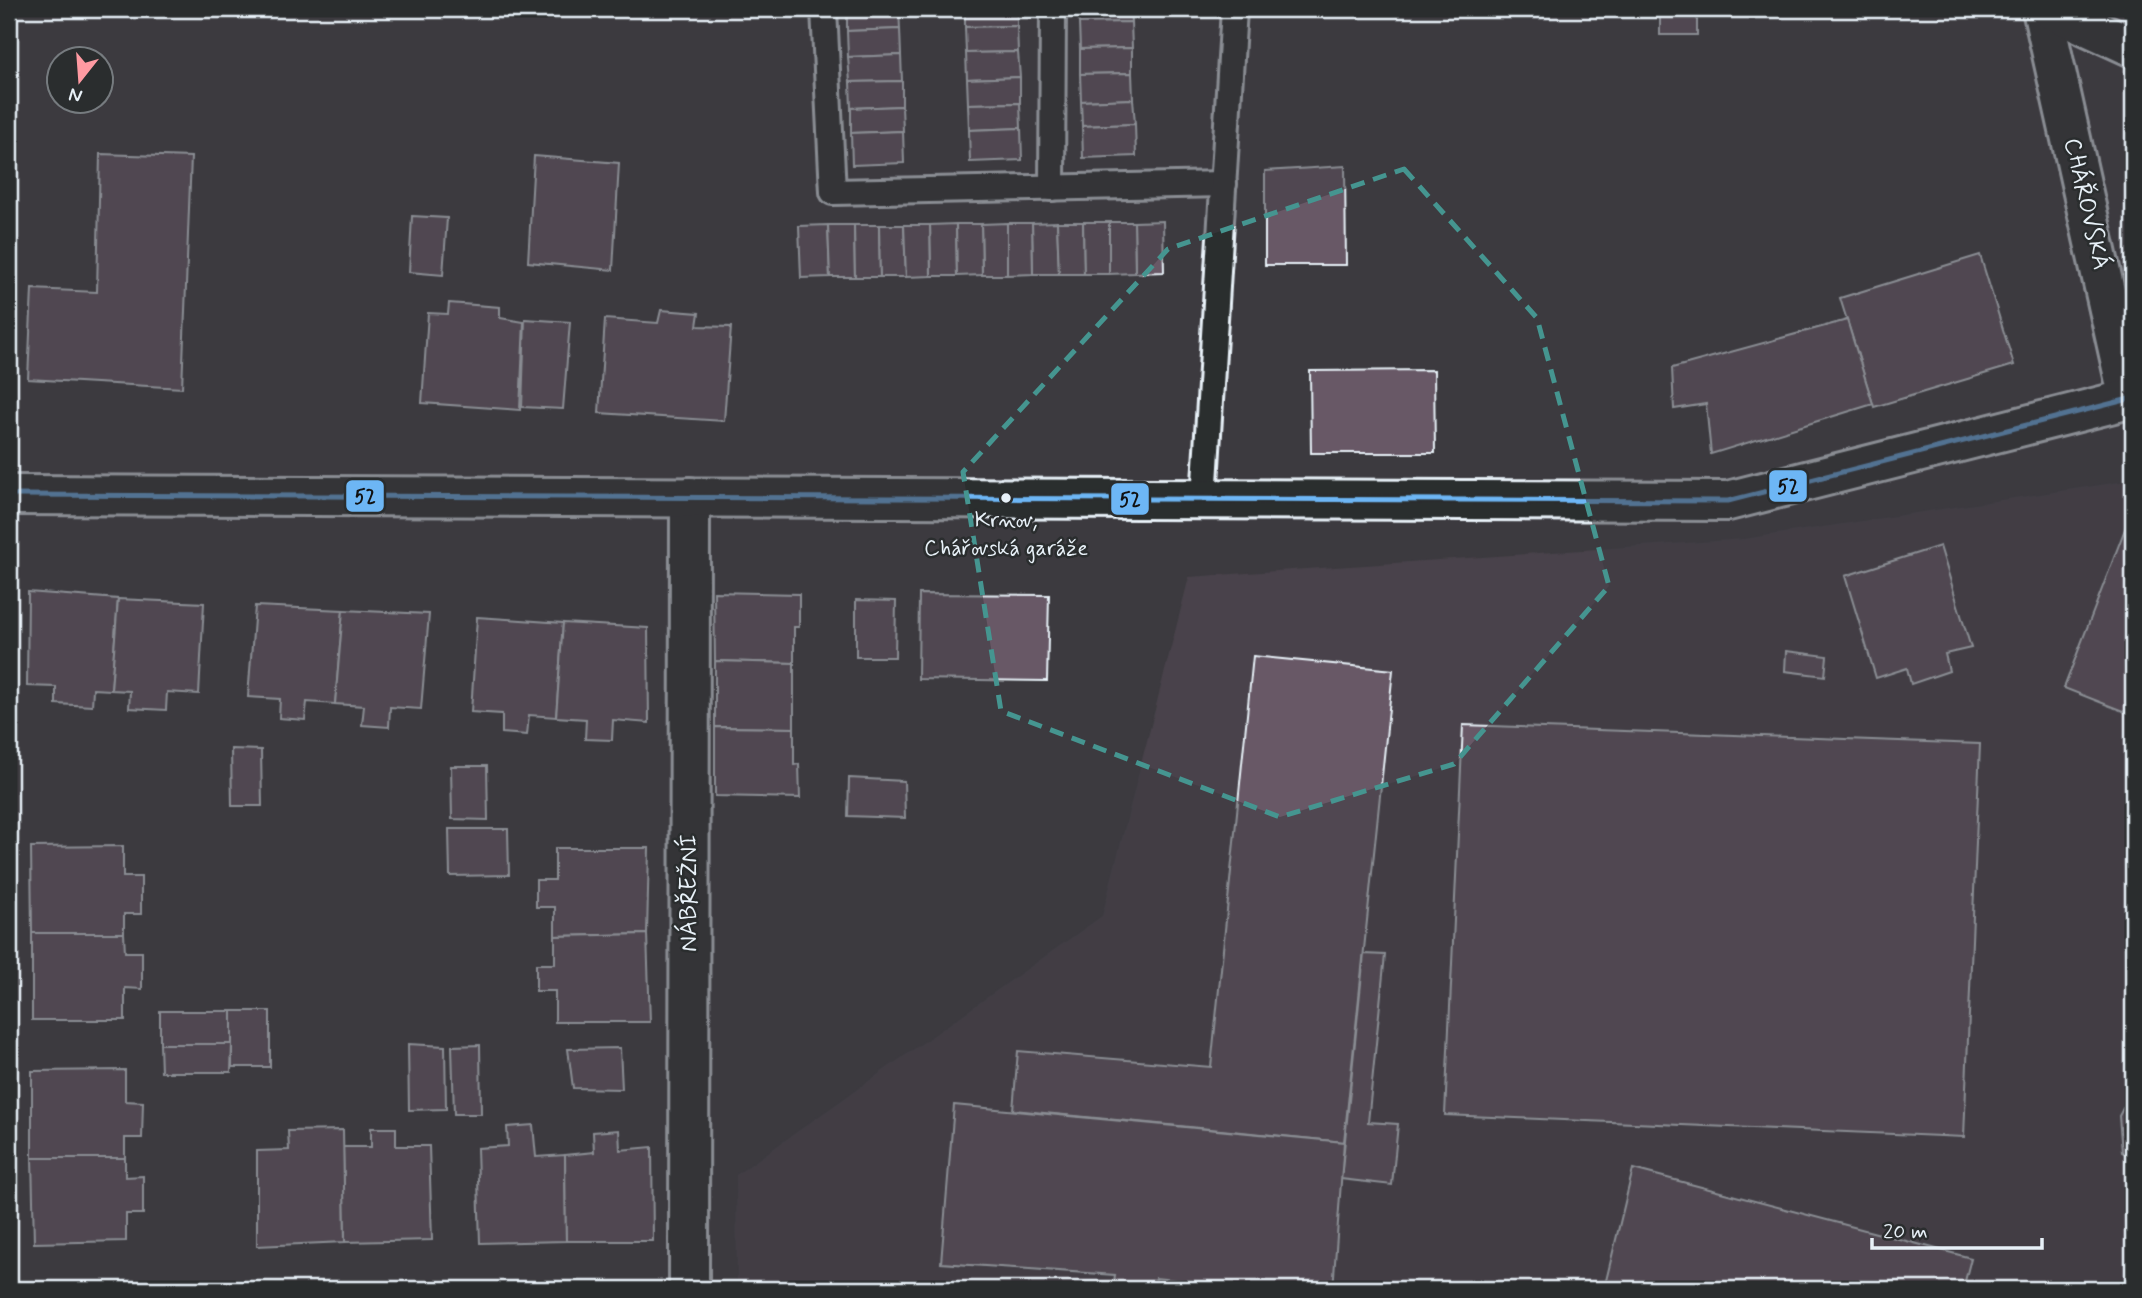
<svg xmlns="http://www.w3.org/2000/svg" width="2142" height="1298" font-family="Mynerve,sans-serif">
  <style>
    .built { fill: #49434b }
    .building { fill: #675966; stroke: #e8f1f8; stroke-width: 2 }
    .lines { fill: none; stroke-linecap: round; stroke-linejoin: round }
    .service-casing { stroke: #e8f1f8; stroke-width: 30 }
    .minor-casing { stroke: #e8f1f8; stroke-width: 44 }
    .tertiary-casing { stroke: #e8f1f8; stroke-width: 44 }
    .service { stroke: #2a2d2e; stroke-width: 24 }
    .minor { stroke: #2a2d2e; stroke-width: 38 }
    .tertiary { stroke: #2a2d2e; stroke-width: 38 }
    .bus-1-casing { stroke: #2a2d2e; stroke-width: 10 }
    .bus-1 { stroke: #6db6f5; stroke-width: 5 }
    .marked { fill: none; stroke: #459590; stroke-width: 5; stroke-dasharray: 14 9; stroke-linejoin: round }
    .bus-dot { fill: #e8f1f8; stroke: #2a2d2e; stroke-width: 2.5 }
    .labels { text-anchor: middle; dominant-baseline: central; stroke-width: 5; stroke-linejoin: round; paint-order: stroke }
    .bus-label { font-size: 22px; fill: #e8f1f8; stroke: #2a2d2e }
    .street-label { font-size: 24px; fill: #e8f1f8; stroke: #2a2d2e }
    .line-badge { stroke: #2a2d2e; stroke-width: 2.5 }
    .pale-badge-label { font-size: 19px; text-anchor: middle; font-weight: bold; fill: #111 }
  </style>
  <rect width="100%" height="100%" fill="#3c3a3f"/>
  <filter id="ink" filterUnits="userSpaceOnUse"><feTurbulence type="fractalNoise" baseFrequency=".0143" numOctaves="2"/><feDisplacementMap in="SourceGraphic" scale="14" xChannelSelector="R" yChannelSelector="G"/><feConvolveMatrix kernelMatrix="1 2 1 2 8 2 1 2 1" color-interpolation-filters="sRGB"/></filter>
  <g filter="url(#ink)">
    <polygon class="built" points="2133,480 2133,1289 737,1289 736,1175 1102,916 1189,577 1744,539"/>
    <g class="building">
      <polygon points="847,9 899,9 900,29 847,31"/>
      <polygon points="965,9 1017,9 1017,26 965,27"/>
      <polygon points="1078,9 1130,9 1131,22 1079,23"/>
      <rect x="1660" y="9" width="37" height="26"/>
      <polygon points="1131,22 1132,48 1080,49 1079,23"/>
      <polygon points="1017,26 1018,52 966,53 965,27"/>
      <polygon points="900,29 901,55 848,57 847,31"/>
      <polygon points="1132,48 1132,73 1080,74 1080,49"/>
      <polygon points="1018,52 1020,77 967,79 966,53"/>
      <polygon points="901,55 902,81 850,82 848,57"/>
      <polygon points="1132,73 1133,99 1081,101 1080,74"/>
      <polygon points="1020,77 1020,103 968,104 967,79"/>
      <polygon points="902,81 902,106 851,108 850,82"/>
      <polygon points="1133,99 1135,124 1082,126 1081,101"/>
      <polygon points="1020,103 1021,128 969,130 968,104"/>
      <polygon points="902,106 903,131 851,133 851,108"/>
      <polygon points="1135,124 1136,156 1083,158 1082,126"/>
      <polygon points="1021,128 1022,160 970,162 969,130"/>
      <polygon points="903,131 904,163 852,165 851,133"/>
      <polygon points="100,154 191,157 182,388 28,379 32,289 97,292"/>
      <polygon points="534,156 619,163 613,270 528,262"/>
      <polygon points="1345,166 1346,265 1265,265 1265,171"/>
      <polygon points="412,216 447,218 443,275 409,272"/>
      <polygon points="1163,221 1164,272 1135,273 1134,222"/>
      <polygon points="1057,222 1059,274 1033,274 1032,223"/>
      <polygon points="1057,222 1083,222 1084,274 1059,274"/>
      <polygon points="1083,222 1109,222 1109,274 1084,274"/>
      <polygon points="1109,222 1134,222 1135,273 1109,274"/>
      <polygon points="1007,223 1007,275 982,275 981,224"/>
      <polygon points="1007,223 1032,223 1033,274 1007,275"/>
      <polygon points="956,224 957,276 931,276 930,225"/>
      <polygon points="956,224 981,224 982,275 957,276"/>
      <polygon points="828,225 830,277 801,278 799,226"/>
      <polygon points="828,225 854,225 855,277 830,277"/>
      <polygon points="854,225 879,225 880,277 855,277"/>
      <polygon points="879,225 904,225 906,277 880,277"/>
      <polygon points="904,225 930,225 931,276 906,277"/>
      <polygon points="1980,255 2014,365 1874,407 1840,298"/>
      <polygon points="449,303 500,307 500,318 524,322 520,410 422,403 428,313 448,314"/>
      <polygon points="661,310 699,313 697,326 731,327 724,421 599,413 605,319 658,323"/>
      <polygon points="525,319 570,322 563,409 522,407"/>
      <polygon points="1847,320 1873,404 1711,454 1706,404 1674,409 1672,368"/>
      <polygon points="1434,370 1435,453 1311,453 1310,371"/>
      <polygon points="2133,508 2133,715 2064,688"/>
      <polygon points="1940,546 1971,648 1945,654 1949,671 1911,684 1907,668 1876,678 1845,576"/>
      <polygon points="28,592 118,599 111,690 93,689 92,706 56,704 56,687 27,686"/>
      <polygon points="714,592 799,594 799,627 794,627 794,663 715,661"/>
      <polygon points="919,594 1049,595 1047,681 918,679"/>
      <polygon points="118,599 204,603 199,694 167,692 166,710 129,708 130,691 111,690"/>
      <polygon points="856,600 896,601 895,657 856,657"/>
      <polygon points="255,606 343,610 335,704 307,702 305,720 279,718 280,699 248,697"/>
      <polygon points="343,610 429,614 421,709 390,707 389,727 362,725 364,706 335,704"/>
      <polygon points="477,617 563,623 556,717 529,715 527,735 502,733 502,714 471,712"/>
      <polygon points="563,623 648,628 649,723 613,720 612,740 585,739 586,719 556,717"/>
      <polygon points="1786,651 1827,656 1825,676 1785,671"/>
      <polygon points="1253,656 1393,670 1344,1142 1013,1110 1018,1051 1211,1067"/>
      <polygon points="715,661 794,663 794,728 715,727"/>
      <polygon points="1463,725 1980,744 1964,1137 1445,1115"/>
      <polygon points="715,727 794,728 794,765 799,764 800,798 715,796"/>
      <polygon points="231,749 261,750 262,806 232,806"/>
      <polygon points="451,766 487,766 488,820 452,819"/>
      <polygon points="849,778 904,781 905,818 848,816"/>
      <polygon points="449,829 508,829 509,875 450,876"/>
      <polygon points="123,846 123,877 141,877 141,914 124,914 124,933 32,933 31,847"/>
      <polygon points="555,848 649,848 647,934 555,936 555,907 536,907 536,880 555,880"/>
      <polygon points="32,933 124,933 125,952 142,952 142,989 125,988 125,1020 32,1020"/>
      <polygon points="647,934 650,1022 555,1022 555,991 536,991 536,964 555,964 555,936"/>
      <polygon points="1364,954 1385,955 1368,1122 1398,1124 1392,1185 1341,1179"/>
      <rect x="160" y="1011" width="72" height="33"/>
      <rect x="232" y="1011" width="38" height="56"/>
      <polygon points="160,1044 232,1044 231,1072 161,1072"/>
      <polygon points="408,1044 445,1046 446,1109 409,1110"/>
      <polygon points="480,1045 481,1114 454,1114 452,1046"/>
      <polygon points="620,1048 622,1089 573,1088 568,1049"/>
      <polygon points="125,1070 125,1101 143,1102 142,1138 125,1138 125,1158 32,1158 32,1071"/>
      <polygon points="2133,1089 2133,1157 2122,1152 2119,1116"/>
      <polygon points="954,1105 1344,1142 1333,1289 1266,1289 1156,1278 1155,1289 1113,1289 1115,1275 941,1263"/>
      <polygon points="533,1125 536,1157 565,1155 566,1241 480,1243 477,1148 508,1146 507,1127"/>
      <polygon points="371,1128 396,1128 396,1146 429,1146 432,1240 345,1242 343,1147 371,1147"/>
      <polygon points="343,1130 345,1242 257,1246 257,1151 289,1150 288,1131"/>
      <polygon points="619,1130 620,1150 652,1147 653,1241 566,1241 565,1155 594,1152 593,1132"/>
      <polygon points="32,1158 125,1158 125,1177 143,1176 143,1214 126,1214 126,1241 34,1243"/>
      <polygon points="1633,1169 1971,1258 1963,1289 1604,1289"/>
    </g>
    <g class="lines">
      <g class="service-casing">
        <g id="service">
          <polyline points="824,9 833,192 1224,184"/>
          <polyline points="1052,188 1053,9"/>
          <polyline points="1204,499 1234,9"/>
        </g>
      </g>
      <g class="minor-casing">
        <g id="minor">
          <polyline points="2042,9 2129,399"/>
          <polyline points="2050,9 2133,47"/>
          <polyline points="689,1289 690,497"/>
        </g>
      </g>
      <g class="tertiary-casing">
        <polyline id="tertiary" points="9,495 1728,501 2133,398"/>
      </g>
      <use href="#service" class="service"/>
      <use href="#minor" class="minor"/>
      <use href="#tertiary" class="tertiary"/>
      <g class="bus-1-casing">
        <polyline id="bus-1" points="9,495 1728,501 2133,398"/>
      </g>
      <use href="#bus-1" class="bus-1"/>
    </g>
  </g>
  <path d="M0 0H2142V1298H0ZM1404,169l133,149 72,268 -155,178 -174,53 -279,-106 -38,-239 205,-223z" fill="#3c3a3f" fill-opacity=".55" fill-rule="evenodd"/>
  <path class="marked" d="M1404,169l133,149 72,268 -155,178 -174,53 -279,-106 -38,-239 205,-223z"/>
  <circle class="bus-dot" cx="1006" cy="498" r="6"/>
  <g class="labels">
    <g class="bus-label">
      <text x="1006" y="521">Krnov,<tspan x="1006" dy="28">Chářovská garáže</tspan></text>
    </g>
    <g class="street-label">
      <text transform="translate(2086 204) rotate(77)">CHÁŘOVSKÁ</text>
      <text transform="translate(689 893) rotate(-90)">NÁBŘEŽNÍ</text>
    </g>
  </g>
  <g class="line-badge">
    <rect x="1768" y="469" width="40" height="34" rx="7" fill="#6db6f5"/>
    <rect x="345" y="479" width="40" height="34" rx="7" fill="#6db6f5"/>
    <rect x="1110" y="482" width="40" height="34" rx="7" fill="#6db6f5"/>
  </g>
  <g class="pale-badge-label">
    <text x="1788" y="493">52</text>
    <text x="365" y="503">52</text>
    <text x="1130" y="506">52</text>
  </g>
  <rect width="2142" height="1298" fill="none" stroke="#2a2d2e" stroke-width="35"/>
  <rect x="18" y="18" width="2107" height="1263" fill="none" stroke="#e8f1f8" stroke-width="2.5" filter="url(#ink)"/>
  <g transform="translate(80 80) rotate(197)"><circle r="33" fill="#2a2d2e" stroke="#767b7f" stroke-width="2"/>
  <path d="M0-5L12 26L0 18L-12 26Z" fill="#ff9aa2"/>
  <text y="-10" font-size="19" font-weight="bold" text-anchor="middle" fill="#e8f1f8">N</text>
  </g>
  <path d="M1872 1238v10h170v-10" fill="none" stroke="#e8f1f8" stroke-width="3.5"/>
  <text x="1883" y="1238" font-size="21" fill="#e8f1f8" stroke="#2a2d2e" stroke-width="5" paint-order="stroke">20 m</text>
</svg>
